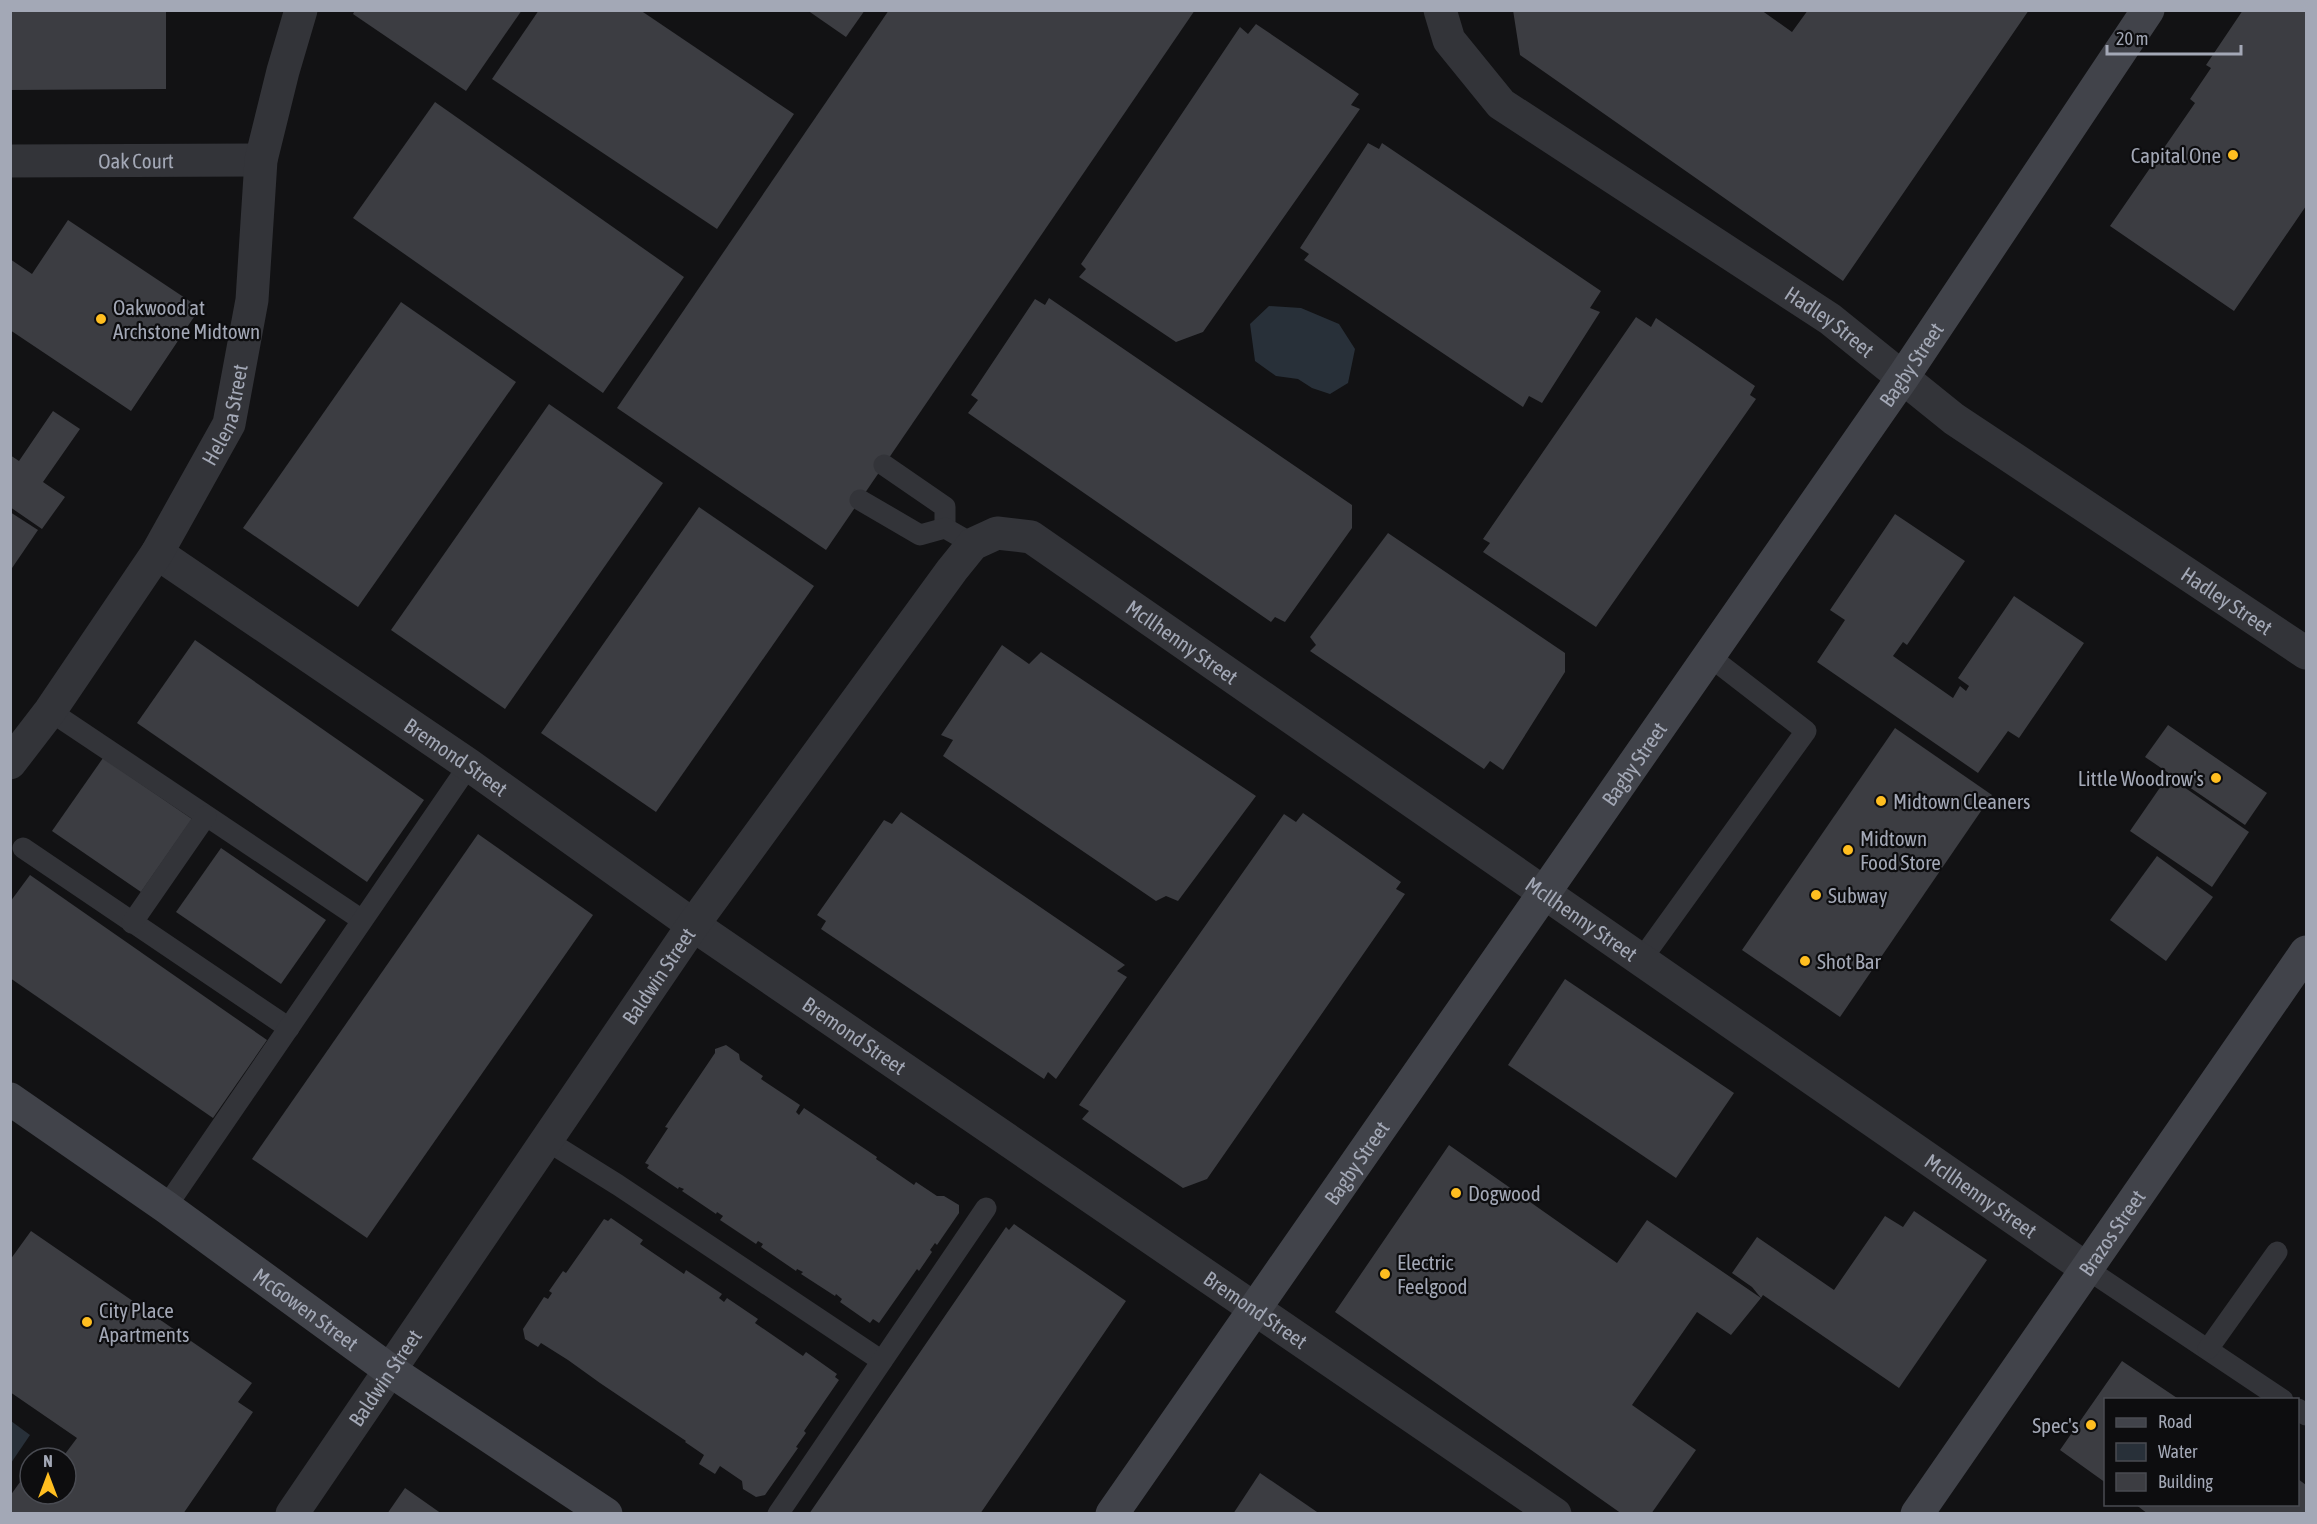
<svg xmlns="http://www.w3.org/2000/svg" width="2317" height="1524" font-family="'Asap Condensed',sans-serif">
  <style>
    .water { fill: #283039 }
    .building { fill: #3c3d42 }
    .lines { fill: none; stroke-linecap: round; stroke-linejoin: round }
    .lane { stroke: #333439; stroke-width: 21 }
    .street { stroke: #333439; stroke-width: 33 }
    .secondary { stroke: #41434a; stroke-width: 33 }
    .poi-dot { fill: #ffbe20; stroke: #0d0d0f; stroke-width: 2 }
    .labels { text-anchor: middle; dominant-baseline: central; stroke-width: 4.5; stroke-linejoin: round; paint-order: stroke }
    .poi-label { font-size: 21px; fill: #a3a8b6; stroke: #0d0d0f; text-anchor: start }
    .street-label { font-size: 21px; fill: #a3a8b6; stroke: #0d0d0f }
  </style>
  <rect width="100%" height="100%" fill="#121214"/>
  <g class="water">
    <polygon points="1269,306 1301,308 1339,324 1355,349 1348,383 1330,394 1312,388 1298,379 1276,376 1255,361 1250,324"/>
    <polygon points="11,1421 30,1435 11,1463"/>
  </g>
  <g class="building">
    <polygon points="10,10 166,10 166,89 10,90"/>
    <polygon points="355,10 522,10 466,91 353,14"/>
    <polygon points="539,10 640,10 794,114 717,229 492,79"/>
    <polygon points="807,10 865,10 846,37"/>
    <polygon points="889,10 1195,10 826,550 617,408"/>
    <polygon points="1513,10 1761,10 1792,32 1808,10 2029,10 1843,281 1520,55"/>
    <polygon points="2243,10 2251,12 2252,10 2306,10 2306,206 2234,311 2110,226 2195,103 2190,99 2211,68 2206,65"/>
    <polygon points="1256,24 1359,94 1351,105 1360,109 1203,332 1176,342 1079,277 1086,269 1081,264 1240,27 1248,34"/>
    <polygon points="435,102 684,277 603,393 353,218"/>
    <polygon points="1368,143 1379,149 1382,143 1601,291 1590,308 1600,312 1542,403 1529,396 1523,407 1304,260 1309,254 1300,248"/>
    <polygon points="68,220 200,308 131,411 10,330 10,259 32,274"/>
    <polygon points="1049,298 1352,505 1352,528 1285,622 1275,617 1271,622 968,413 978,400 971,395 1035,299 1045,305"/>
    <polygon points="401,302 516,382 358,607 243,528"/>
    <polygon points="1636,317 1651,327 1656,318 1755,386 1750,395 1756,399 1596,627 1483,552 1490,543 1483,539"/>
    <polygon points="549,404 663,483 505,709 391,630"/>
    <polygon points="53,411 80,429 43,482 65,497 42,529 10,507 10,455 19,461"/>
    <polygon points="699,507 814,586 656,812 541,733"/>
    <polygon points="10,512 38,530 10,571"/>
    <polygon points="1895,514 1965,561 1907,645 1903,642 1893,656 1953,698 1960,686 1966,691 1969,686 1958,678 2014,596 2084,643 2019,738 2008,731 1978,773 1817,662 1845,620 1830,610"/>
    <polygon points="1388,533 1565,653 1565,672 1503,770 1490,761 1484,769 1310,651 1316,645 1310,637"/>
    <polygon points="195,640 424,800 367,882 137,723"/>
    <polygon points="1002,645 1029,664 1041,652 1256,796 1178,901 1166,896 1156,901 943,756 953,740 941,735"/>
    <polygon points="2168,725 2267,793 2245,825 2145,757"/>
    <polygon points="1895,728 1992,795 1840,1017 1742,950"/>
    <polygon points="103,758 192,819 141,892 52,831"/>
    <polygon points="2168,776 2249,832 2212,887 2130,831"/>
    <polygon points="901,812 1125,965 1117,971 1127,977 1056,1079 1048,1072 1044,1079 821,929 826,921 817,915 884,820 892,824"/>
    <polygon points="1303,813 1401,882 1396,889 1405,894 1207,1179 1183,1188 1082,1119 1089,1111 1079,1105 1284,814 1296,822"/>
    <polygon points="478,834 593,915 367,1238 252,1159"/>
    <polygon points="221,848 326,920 281,984 176,912"/>
    <polygon points="2157,856 2213,897 2166,961 2110,920"/>
    <polygon points="30,875 267,1040 213,1118 10,978 10,902"/>
    <polygon points="1565,979 1734,1093 1676,1178 1508,1065"/>
    <polygon points="726,1045 739,1054 740,1060 763,1076 761,1079 800,1105 796,1112 799,1115 804,1108 877,1157 876,1159 914,1185 916,1182 937,1196 944,1196 959,1205 959,1213 937,1245 935,1243 930,1250 932,1252 919,1271 917,1269 879,1323 873,1319 870,1323 840,1302 842,1299 836,1294 835,1296 801,1274 803,1272 797,1269 796,1271 761,1247 763,1244 758,1241 756,1244 720,1220 723,1216 717,1212 716,1214 682,1191 684,1189 679,1187 678,1189 647,1168 649,1165 645,1163 668,1128 665,1127 715,1053 715,1049"/>
    <polygon points="1449,1145 1617,1263 1647,1220 1761,1298 1731,1335 1697,1312 1632,1405 1696,1450 1651,1514 1622,1514 1335,1312"/>
    <polygon points="1914,1211 1987,1260 1899,1388 1763,1295 1761,1298 1752,1287 1732,1273 1757,1237 1834,1290 1885,1216 1903,1227"/>
    <polygon points="611,1218 643,1240 640,1244 684,1274 686,1270 722,1294 719,1298 724,1302 727,1298 758,1319 755,1323 803,1356 806,1352 837,1374 835,1377 839,1380 804,1431 806,1433 796,1447 798,1448 765,1495 756,1497 743,1489 742,1481 720,1466 715,1474 699,1464 704,1455 685,1442 686,1441 600,1383 568,1360 541,1343 538,1347 525,1339 523,1329 544,1297 548,1299 552,1293 549,1291 563,1271 566,1273 604,1219 608,1221"/>
    <polygon points="1014,1224 1126,1301 980,1514 809,1514 1006,1227 1009,1230"/>
    <polygon points="31,1231 252,1383 238,1402 253,1412 183,1514 10,1514 10,1496 30,1468 30,1494 66,1494 66,1458 56,1458 61,1451 65,1454 77,1438 10,1392 10,1260"/>
    <polygon points="2122,1361 2180,1400 2106,1400 2106,1483 2060,1450"/>
    <polygon points="1260,1473 1320,1514 1233,1514"/>
    <polygon points="2298,1479 2306,1485 2306,1514 2148,1514 2135,1504 2298,1504"/>
    <polygon points="405,1488 442,1514 387,1514"/>
  </g>
  <g class="lines">
    <g class="lane">
      <polyline points="884,465 945,507 945,528"/>
      <polyline points="860,500 920,535 945,528 973,544"/>
      <polyline points="50,711 362,920"/>
      <polyline points="23,848 289,1028"/>
      <polyline points="132,923 206,816"/>
      <polyline points="1641,960 1806,731 1709,656"/>
      <polyline points="546,1140 618,1185 882,1361"/>
      <polyline points="166,1207 469,765"/>
      <polyline points="2087,1269 2283,1400"/>
      <polyline points="2208,1349 2277,1252"/>
      <polyline points="2298,1409 2306,1415"/>
      <polyline points="778,1514 986,1208"/>
    </g>
    <g class="street">
      <path id="s1" d="M1440,10l9,30 52,64 329,215 124,100 352,234"/>
      <path id="s2" d="M10,161l251,-1"/>
      <path id="s3" d="M157,553l312,212 224,160 862,589"/>
      <path id="s4" d="M10,763l40,-52 107,-158 72,-129 23,-124 9,-140 22,-89 18,-61"/>
      <path id="s5" d="M292,1514l401,-589 259,-355 21,-26 24,-11 34,4 1056,732"/>
    </g>
    <g class="secondary">
      <path id="s6" d="M10,1099l156,108 225,164 215,143"/>
      <path id="s7" d="M1112,1514l791,-1137 245,-367"/>
      <path id="s8" d="M1917,1514l389,-562"/>
    </g>
  </g>
  <g class="poi-dot">
    <circle cx="2233" cy="155" r="6"/>
    <circle cx="101" cy="319" r="6"/>
    <circle cx="2216" cy="778" r="6"/>
    <circle cx="1881" cy="801" r="6"/>
    <circle cx="1848" cy="850" r="6"/>
    <circle cx="1816" cy="895" r="6"/>
    <circle cx="1805" cy="961" r="6"/>
    <circle cx="1456" cy="1193" r="6"/>
    <circle cx="1385" cy="1274" r="6"/>
    <circle cx="87" cy="1322" r="6"/>
    <circle cx="2091" cy="1425" r="6"/>
  </g>
  <g class="labels">
    <g class="poi-label">
      <text x="2221" y="155" text-anchor="end">Capital One</text>
      <text x="113" y="307">Oakwood at<tspan x="113" dy="24">Archstone Midtown</tspan></text>
      <text x="2204" y="778" text-anchor="end">Little Woodrow's</text>
      <text x="1893" y="801">Midtown Cleaners</text>
      <text x="1860" y="838">Midtown<tspan x="1860" dy="24">Food Store</tspan></text>
      <text x="1828" y="895">Subway</text>
      <text x="1817" y="961">Shot Bar</text>
      <text x="1468" y="1193">Dogwood</text>
      <text x="1397" y="1262">Electric<tspan x="1397" dy="24">Feelgood</tspan></text>
      <text x="99" y="1310">City Place<tspan x="99" dy="24">Apartments</tspan></text>
      <text x="2079" y="1425" text-anchor="end">Spec's</text>
    </g>
    <g class="street-label">
      <text stroke="none"><textPath href="#s2" startOffset="126">Oak Court</textPath></text>
      <text stroke="none"><textPath href="#s1" startOffset="508">Hadley Street</textPath></text>
      <text stroke="none"><textPath href="#s7" startOffset="1400">Bagby Street</textPath></text>
      <text stroke="none"><textPath href="#s4" startOffset="412">Helena Street</textPath></text>
      <text stroke="none"><textPath href="#s1" startOffset="994">Hadley Street</textPath></text>
      <text stroke="none"><textPath href="#s5" startOffset="1430">McIlhenny Street</textPath></text>
      <text stroke="none"><textPath href="#s3" startOffset="362">Bremond Street</textPath></text>
      <text stroke="none"><textPath href="#s7" startOffset="914">Bagby Street</textPath></text>
      <text stroke="none"><textPath href="#s5" startOffset="1916">McIlhenny Street</textPath></text>
      <text stroke="none"><textPath href="#s5" startOffset="651">Baldwin Street</textPath></text>
      <text stroke="none"><textPath href="#s3" startOffset="848">Bremond Street</textPath></text>
      <text stroke="none"><textPath href="#s7" startOffset="428">Bagby Street</textPath></text>
      <text stroke="none"><textPath href="#s5" startOffset="2402">McIlhenny Street</textPath></text>
      <text stroke="none"><textPath href="#s8" startOffset="342">Brazos Street</textPath></text>
      <text stroke="none"><textPath href="#s3" startOffset="1334">Bremond Street</textPath></text>
      <text stroke="none"><textPath href="#s6" startOffset="363">McGowen Street</textPath></text>
      <text stroke="none"><textPath href="#s5" startOffset="165">Baldwin Street</textPath></text>
    </g>
  </g>
  <rect width="2317" height="1524" fill="none" stroke="#a3a8b6" stroke-width="24"/>
  <rect x="2104" y="1398" width="195" height="108" fill="#0d0d0f" stroke="#494b52" stroke-width="1.5"/>
  <rect x="2116" y="1418" width="30" height="9" fill="#41434a" stroke="#494b52" stroke-width="1.5"/>
  <text x="2158" y="1428" font-size="18" fill="#a3a8b6">Road</text>
  <rect x="2116" y="1443" width="30" height="18" fill="#283039" stroke="#494b52" stroke-width="1.5"/>
  <text x="2158" y="1458" font-size="18" fill="#a3a8b6">Water</text>
  <rect x="2116" y="1473" width="30" height="18" fill="#3c3d42" stroke="#494b52" stroke-width="1.5"/>
  <text x="2158" y="1488" font-size="18" fill="#a3a8b6">Building</text>
  <g transform="translate(48 1476)"><circle r="28" fill="#0d0d0f" stroke="#494b52" stroke-width="1.5"/>
  <path d="M0-4.5L10 22L0 15L-10 22Z" fill="#ffbe20"/>
  <text y="-9" font-size="16" font-weight="bold" text-anchor="middle" fill="#a3a8b6">N</text>
  </g>
  <path d="M2107 45v9h134v-9" fill="none" stroke="#a3a8b6" stroke-width="3"/>
  <text x="2116" y="45" font-size="18" fill="#a3a8b6" stroke="#0d0d0f" stroke-width="4.5" paint-order="stroke">20 m</text>
</svg>
